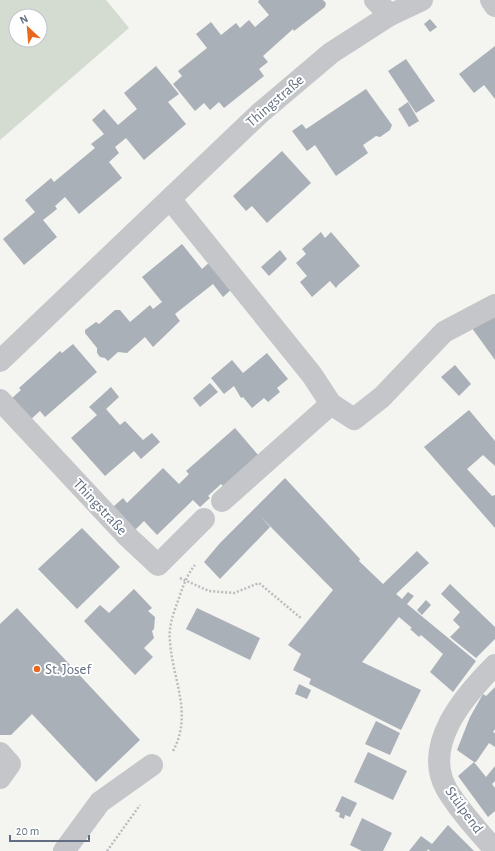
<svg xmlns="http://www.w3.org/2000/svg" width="495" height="851" font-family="'Alegreya Sans',sans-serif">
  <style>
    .green { fill: #d4dbd1; fill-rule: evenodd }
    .building { fill: #a9b0b7 }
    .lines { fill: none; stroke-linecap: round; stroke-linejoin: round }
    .path { stroke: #bbbcbf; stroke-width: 2.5; stroke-dasharray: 2 2; stroke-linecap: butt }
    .minor { stroke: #c4c6ca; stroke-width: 22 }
    .poi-dot { fill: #e8691d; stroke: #fff; stroke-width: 1.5 }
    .labels { text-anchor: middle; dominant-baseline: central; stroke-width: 4; stroke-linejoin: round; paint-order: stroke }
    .street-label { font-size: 15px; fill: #626f82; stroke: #fff }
    .poi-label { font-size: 15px; fill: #626f82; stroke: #fff; text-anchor: start }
  </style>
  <rect width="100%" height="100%" fill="#f4f4f0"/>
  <path class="green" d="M0,0h106l23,28 -129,112zM16,16h24v24h-24z"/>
  <g class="building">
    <polygon points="259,0 323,0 326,3 325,7 294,31 293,29 263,56 268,62 259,69 264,76 224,108 219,102 210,110 204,103 195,111 173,84 182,76 178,71 207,48 196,34 211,22 221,35 236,23 240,28 249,20 255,27 269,15 258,2"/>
    <polygon points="430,19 437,27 430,32 424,24"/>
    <polygon points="495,46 495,99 484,85 474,93 459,74"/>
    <polygon points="406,59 435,101 416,113 388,71"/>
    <polygon points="156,66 179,94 168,102 186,124 144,160 126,138 115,147 119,153 109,162 122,178 79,214 65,197 55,206 57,209 43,220 57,237 24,265 3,239 35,212 25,200 51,178 54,182 95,148 91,144 104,134 92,120 104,109 118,125 137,109 124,93"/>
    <polygon points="366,89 392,125 390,130 380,137 376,136 363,145 368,153 336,176 315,145 307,151 292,131 302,124 306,129"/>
    <polygon points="408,102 419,121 409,127 398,109"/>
    <polygon points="282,151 311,183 267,223 252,206 246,211 233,196"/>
    <polygon points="321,232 325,238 331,232 360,266 338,285 336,288 330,281 312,297 300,282 307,276 296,263 306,254 302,249"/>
    <polygon points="182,244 202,269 211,261 233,288 223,297 213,284 175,314 180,321 153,347 145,337 127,353 118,352 108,361 105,358 100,357 97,353 97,348 85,333 85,330 96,322 99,324 115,310 120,310 130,322 150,305 153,309 162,302 142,277"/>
    <polygon points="280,250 287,259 269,276 261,267"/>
    <polygon points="495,311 495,360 469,324"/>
    <polygon points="73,344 97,372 45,417 40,411 30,420 11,399 21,390 19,388 60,351 62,353"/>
    <polygon points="267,353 288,379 277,388 280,392 268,402 264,398 252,408 243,397 241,398 234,386 224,394 211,378 232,360 243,373"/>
    <polygon points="455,365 471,384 459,396 441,377"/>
    <polygon points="210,383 218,392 200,407 193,398"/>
    <polygon points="111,387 119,397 106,409 120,425 125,421 143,440 152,433 160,442 141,459 134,451 105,476 71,438 97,415 89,407"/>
    <polygon points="469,410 495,441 495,466 483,455 467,469 492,496 495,495 495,528 424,447"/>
    <polygon points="235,428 259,456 224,487 221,484 208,496 210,498 200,507 193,500 157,535 144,521 135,530 113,507 123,498 127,503 163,468 179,484 189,474 186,471"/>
    <polygon points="285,478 360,559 359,561 383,584 417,551 429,563 396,594 402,599 408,592 414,596 407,604 476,661 453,692 430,672 443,654 421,635 419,637 410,629 412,628 399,617 362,662 421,690 401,730 309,684 311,679 293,670 301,654 288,645 333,590 260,516 270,527 220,579 204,562 220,543"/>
    <polygon points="82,528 120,567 77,609 38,569"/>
    <polygon points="450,584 495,627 495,639 476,658 450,637 460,627 453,620 460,612 441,594"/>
    <polygon points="134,589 152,608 148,611 155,617 154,629 152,631 154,638 144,648 153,657 135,675 84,621 100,605 109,613"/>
    <polygon points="426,600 431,605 422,615 417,610"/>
    <polygon points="17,608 140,740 96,782 32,714 11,735 0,735 0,624"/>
    <polygon points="197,608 260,638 250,660 186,629"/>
    <polygon points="299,684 311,690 307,699 295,694"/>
    <polygon points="495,687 495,729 493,732 495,733 495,747 489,743 476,762 474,762 486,777 495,766 495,781 492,784 495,788 495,811 488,817 458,776 474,762 457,750 470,717 483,694 486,696"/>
    <polygon points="376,721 400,733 390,755 365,744"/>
    <polygon points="368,752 407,771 393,800 354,782"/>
    <polygon points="342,796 357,803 350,817 345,815 344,819 339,817 340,813 335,811"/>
    <polygon points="362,818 392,833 383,851 362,851 350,845"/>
    <polygon points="448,825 474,851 430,851 428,849 427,851 409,851 421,836 432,844"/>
  </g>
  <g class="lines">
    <g class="path">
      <polyline points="180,578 209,591 234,593 259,583 302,619"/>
      <path d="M173,751c20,-37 0,-70 -3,-109 -2,-16 4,-30 9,-44 4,-12 8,-23 16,-33"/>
      <polyline points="107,851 140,805"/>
    </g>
    <g class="minor">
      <polyline points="375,0 390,15"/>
      <polyline points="491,0 495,6"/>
      <polyline points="170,199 312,375 331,404"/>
      <polyline points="0,361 260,113 331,53 390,15 422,0"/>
      <polyline points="0,400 127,536 158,565 204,519"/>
      <polyline points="222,501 331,404 354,419 382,397 444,332 495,305"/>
      <path d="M495,665c-30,30 -74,80 -48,125 13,21 31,41 48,60"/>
      <polyline points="0,753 10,764 0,778"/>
      <polyline points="64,851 100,802 152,765"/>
    </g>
  </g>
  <circle class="poi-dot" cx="37" cy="669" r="4"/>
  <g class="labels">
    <g class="street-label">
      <text transform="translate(275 101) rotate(-41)">Thingstraße</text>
      <text transform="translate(100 507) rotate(47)">Thingstraße</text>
      <text transform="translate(464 810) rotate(54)">Stülpend</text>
    </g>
    <g class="poi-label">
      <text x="45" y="669">St. Josef</text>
    </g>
  </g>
  <g transform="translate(28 28) rotate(334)"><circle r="19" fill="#ffffff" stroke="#c0c5cd"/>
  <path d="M0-3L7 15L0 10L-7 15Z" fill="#e8691d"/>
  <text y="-6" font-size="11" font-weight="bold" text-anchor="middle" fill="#626f82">N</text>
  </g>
  <path d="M10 835v6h79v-6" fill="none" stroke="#626f82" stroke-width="2"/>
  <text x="16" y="835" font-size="12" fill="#626f82" stroke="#ffffff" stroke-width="3" paint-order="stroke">20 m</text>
</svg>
